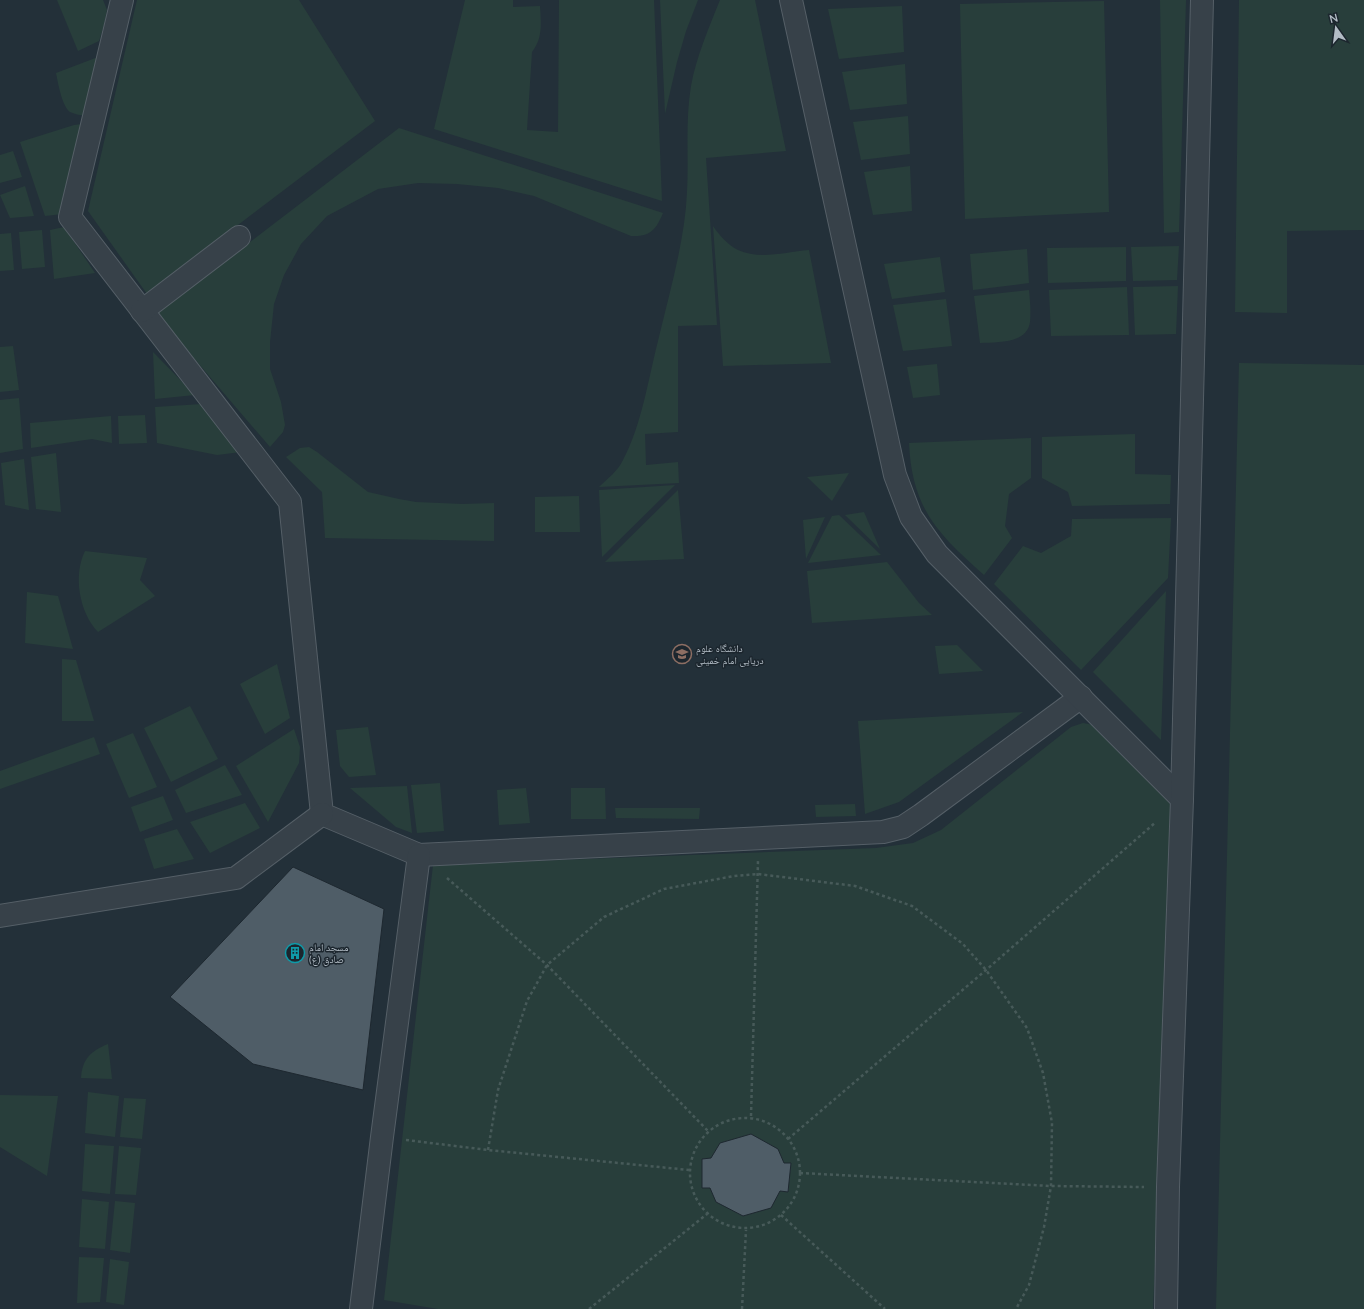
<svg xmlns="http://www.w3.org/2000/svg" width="1364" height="1309" font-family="Lato,'Noto Naskh Arabic',sans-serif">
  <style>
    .green { fill: #283e3b }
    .building { fill: #4f5d67; stroke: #1e2830 }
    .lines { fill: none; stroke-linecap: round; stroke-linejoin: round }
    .minor-casing { stroke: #555f67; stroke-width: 24 }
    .path { stroke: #475a59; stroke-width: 2.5; stroke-dasharray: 3 3; stroke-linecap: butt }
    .minor { stroke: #374149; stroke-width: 22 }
    .labels { text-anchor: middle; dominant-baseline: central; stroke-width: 3; stroke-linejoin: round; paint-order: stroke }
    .poi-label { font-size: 10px; fill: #b2bcc5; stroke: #1c262e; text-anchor: start }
  </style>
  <rect width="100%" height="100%" fill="#233039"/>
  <g class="green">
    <polygon points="57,0 103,0 107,10 104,25 99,41 78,51"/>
    <polygon points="137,0 299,0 375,121 147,294 88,211"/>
    <path d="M465,0h48v7l27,-1c1,17 3,32 -8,46l-5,78 31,2 1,-132h95l8,201 -228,-72z"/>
    <polygon points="660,0 698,0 686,31 677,62 665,114"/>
    <path d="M720,0h35l31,151 -80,7 11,167 -39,1v106l-33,2 1,31 32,-3 1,21 -80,4c8,-8 19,-16 24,-27 19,-36 25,-80 35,-119 11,-47 27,-100 29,-149 2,-35 -2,-70 4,-106 5,-28 18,-59 29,-86z"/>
    <polygon points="1160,0 1186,0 1179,232 1164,233"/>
    <polygon points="1239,0 1364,0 1364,230 1287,231 1287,313 1235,312"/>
    <polygon points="1104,1 1109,212 965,219 960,4"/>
    <polygon points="902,6 904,52 839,59 828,9"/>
    <path d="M98,57l-13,59c-5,-1 -11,-2 -15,-4 -8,-6 -12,-29 -14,-39z"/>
    <polygon points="905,64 907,104 850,110 842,72"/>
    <polygon points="908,116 910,154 861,160 853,122"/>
    <polygon points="83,124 63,214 45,216 20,142 74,125"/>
    <path d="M399,128l264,85c-7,17 -13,24 -32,23l-97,-40 -36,-8 -41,-4 -39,-1 -40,6 -51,27 -26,28 -17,31 -10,29 -4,38v27l11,33 4,23 -2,7 -13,15 -114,-133z"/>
    <polygon points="13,151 22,177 0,183 0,155"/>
    <polygon points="910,166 912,211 873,215 864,172"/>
    <polygon points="25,186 34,216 10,218 0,195"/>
    <path d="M713,226c6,9 15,19 25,24 21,10 48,2 71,0l22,113 -108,3z"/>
    <polygon points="64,227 95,273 54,279 50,230"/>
    <polygon points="42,230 45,267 22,269 19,232"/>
    <polygon points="11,233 14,270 0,271 0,234"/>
    <polygon points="1179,246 1177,280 1133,281 1131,247"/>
    <polygon points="1126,247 1126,281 1048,283 1047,248"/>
    <polygon points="1027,249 1029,283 973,290 970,254"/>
    <polygon points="940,257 945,292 892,299 884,264"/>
    <polygon points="1178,286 1176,334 1135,335 1133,287"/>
    <polygon points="1127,287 1129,335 1051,336 1049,290"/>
    <path d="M1029,290c1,10 2,21 1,32 -3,22 -33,20 -50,21l-6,-47z"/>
    <polygon points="946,299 952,346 903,351 893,305"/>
    <polygon points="13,346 19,390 0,392 0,347"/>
    <polygon points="153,352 195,395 155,399"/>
    <polygon points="1239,363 1364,365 1364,1309 1216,1309"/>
    <polygon points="937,364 940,395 913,398 907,367"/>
    <polygon points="19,398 23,449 0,453 0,400"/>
    <polygon points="202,404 241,452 217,455 157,443 155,407"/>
    <polygon points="145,415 147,443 119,444 118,416"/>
    <polygon points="111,416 112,443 92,439 31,448 30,423"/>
    <polygon points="1135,434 1135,474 1171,475 1170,504 1072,506 1068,492 1042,478 1042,437"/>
    <path d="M1031,438v40l-22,16 -4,32 7,12 -28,37c-46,-41 -72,-66 -75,-132z"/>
    <polygon points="309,447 317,452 368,492 399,499 416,502 463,504 494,503 494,541 325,538 322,492 286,457 300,448"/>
    <polygon points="56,453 61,512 36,509 31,457"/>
    <polygon points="24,459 29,510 5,505 1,463"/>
    <polygon points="849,473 832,501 807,477"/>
    <polygon points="675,485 602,557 599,490"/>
    <polygon points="678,490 684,559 605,562"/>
    <polygon points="579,496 580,532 535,532 535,497"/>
    <polygon points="864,512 880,549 845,515"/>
    <polygon points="839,515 881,555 808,563 832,516"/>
    <polygon points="825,517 806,559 803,520"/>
    <polygon points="1171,518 1168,578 1081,670 994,584 1023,546 1041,553 1071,536 1072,519"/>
    <path d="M85,551l62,7 -7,22 15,16 -57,36c-19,-20 -25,-57 -13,-81z"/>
    <polygon points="887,562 919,603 932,615 812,623 807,571"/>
    <polygon points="1166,591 1161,740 1093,672"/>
    <polygon points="27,592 58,596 73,649 25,643"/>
    <polygon points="957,645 983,671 939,674 935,646"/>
    <polygon points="62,659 76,660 94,721 62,721"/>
    <polygon points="277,664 290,718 265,734 240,684"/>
    <polygon points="190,706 218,759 171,782 144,728"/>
    <polygon points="1023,712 899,802 865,814 858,721"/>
    <polygon points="1083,723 1094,725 1174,806 1153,1309 438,1309 384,1300 433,865 876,848 913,843 941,830 1071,727"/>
    <polygon points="368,727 376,775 349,777 340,766 336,730"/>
    <polygon points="294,729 300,747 299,763 268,822 236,766"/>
    <polygon points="133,733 157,787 129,798 106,744"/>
    <polygon points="94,737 100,754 0,789 0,771"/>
    <polygon points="225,765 242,795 186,813 175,790"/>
    <polygon points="440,783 444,831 417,833 411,785"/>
    <polygon points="407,786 412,833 396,827 350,788"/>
    <polygon points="526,788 530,823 499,825 497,790"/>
    <polygon points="571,788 605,788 606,819 571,819"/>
    <polygon points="163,796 173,820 140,832 131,807"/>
    <polygon points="245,803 260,828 210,853 190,822"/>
    <polygon points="855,804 856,816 816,817 815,805"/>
    <polygon points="615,808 700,808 699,819 616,818"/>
    <polygon points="177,829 194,859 154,869 144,839"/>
    <path d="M108,1044l4,35 -31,-1c1,-19 10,-27 27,-34z"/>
    <polygon points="88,1092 119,1096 115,1137 85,1133"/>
    <polygon points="0,1095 58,1096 47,1176 0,1147"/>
    <polygon points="124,1098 146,1099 142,1139 120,1137"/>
    <polygon points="85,1144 114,1146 110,1194 82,1191"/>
    <polygon points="119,1146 141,1148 136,1195 115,1194"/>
    <polygon points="82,1199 109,1202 105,1249 79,1247"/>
    <polygon points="115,1201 135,1203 130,1253 110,1250"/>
    <polygon points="79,1257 104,1258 100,1302 77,1303"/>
    <polygon points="110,1259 129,1262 124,1305 106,1302"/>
  </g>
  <g class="building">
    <polygon points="293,867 384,909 363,1090 253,1064 170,997"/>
    <polygon points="751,1134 778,1149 784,1163 791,1163 788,1192 780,1191 771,1208 743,1216 716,1202 710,1188 702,1188 702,1159 711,1158 720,1143"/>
  </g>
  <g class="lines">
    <g class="minor-casing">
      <g id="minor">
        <polyline points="122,0 70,217 290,502 322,814 419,855 883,832 903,827 921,815 1081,697"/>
        <polyline points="791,0 895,475 911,517 937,554 1182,799"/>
        <polyline points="142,311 239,237"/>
        <polyline points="0,916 236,878 322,814"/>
        <polyline points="361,1309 382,1137 419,855"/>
        <polyline points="1166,1309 1168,1187 1182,799 1202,0"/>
      </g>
    </g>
    <g class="path">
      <polyline points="447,878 547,965 708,1131"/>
      <polyline points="751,1116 758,861"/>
      <circle cx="745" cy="1173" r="55"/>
      <polyline points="788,1139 986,970 1156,822"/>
      <polyline points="406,1140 488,1150 689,1170"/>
      <polyline points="488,1150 498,1090 527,1001 547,965 604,917 664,889 734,876 758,874 855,886 912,906 963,944 986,970 1027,1028 1043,1073 1052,1123 1051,1186 1044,1227 1029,1285 1016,1309"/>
      <polyline points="800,1173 1051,1186 1144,1187"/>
      <polyline points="781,1215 885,1309"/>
      <polyline points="589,1309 707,1214"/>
      <polyline points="742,1309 746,1230"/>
    </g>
    <use href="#minor" class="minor"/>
  </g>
  <defs>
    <g id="university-ring" transform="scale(1)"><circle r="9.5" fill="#1c262e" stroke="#8d6e63" stroke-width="1.5"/><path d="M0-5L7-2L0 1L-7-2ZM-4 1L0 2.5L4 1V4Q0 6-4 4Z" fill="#8d6e63"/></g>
    <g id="building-ring" transform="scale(1)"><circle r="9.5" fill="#1c262e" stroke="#0f9aa8" stroke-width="1.5"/><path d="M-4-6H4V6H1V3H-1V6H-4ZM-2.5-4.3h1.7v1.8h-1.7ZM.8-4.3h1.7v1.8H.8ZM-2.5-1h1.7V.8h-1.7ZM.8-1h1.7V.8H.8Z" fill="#0f9aa8"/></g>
  </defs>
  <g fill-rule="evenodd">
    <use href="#university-ring" x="682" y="654"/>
    <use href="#building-ring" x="295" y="953"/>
  </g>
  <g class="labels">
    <g class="poi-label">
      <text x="696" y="648">دانشگاه علوم<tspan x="696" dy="12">دریایی امام خمینی</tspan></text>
      <text x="309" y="947">مسجد امام<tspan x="309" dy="12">صادق (ع)</tspan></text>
    </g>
  </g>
  <g transform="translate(1336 28) rotate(346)" stroke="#1c262e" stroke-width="3" paint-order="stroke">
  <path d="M0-3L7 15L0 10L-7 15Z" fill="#b2bcc5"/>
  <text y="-6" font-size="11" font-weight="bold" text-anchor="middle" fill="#b2bcc5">N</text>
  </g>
</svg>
